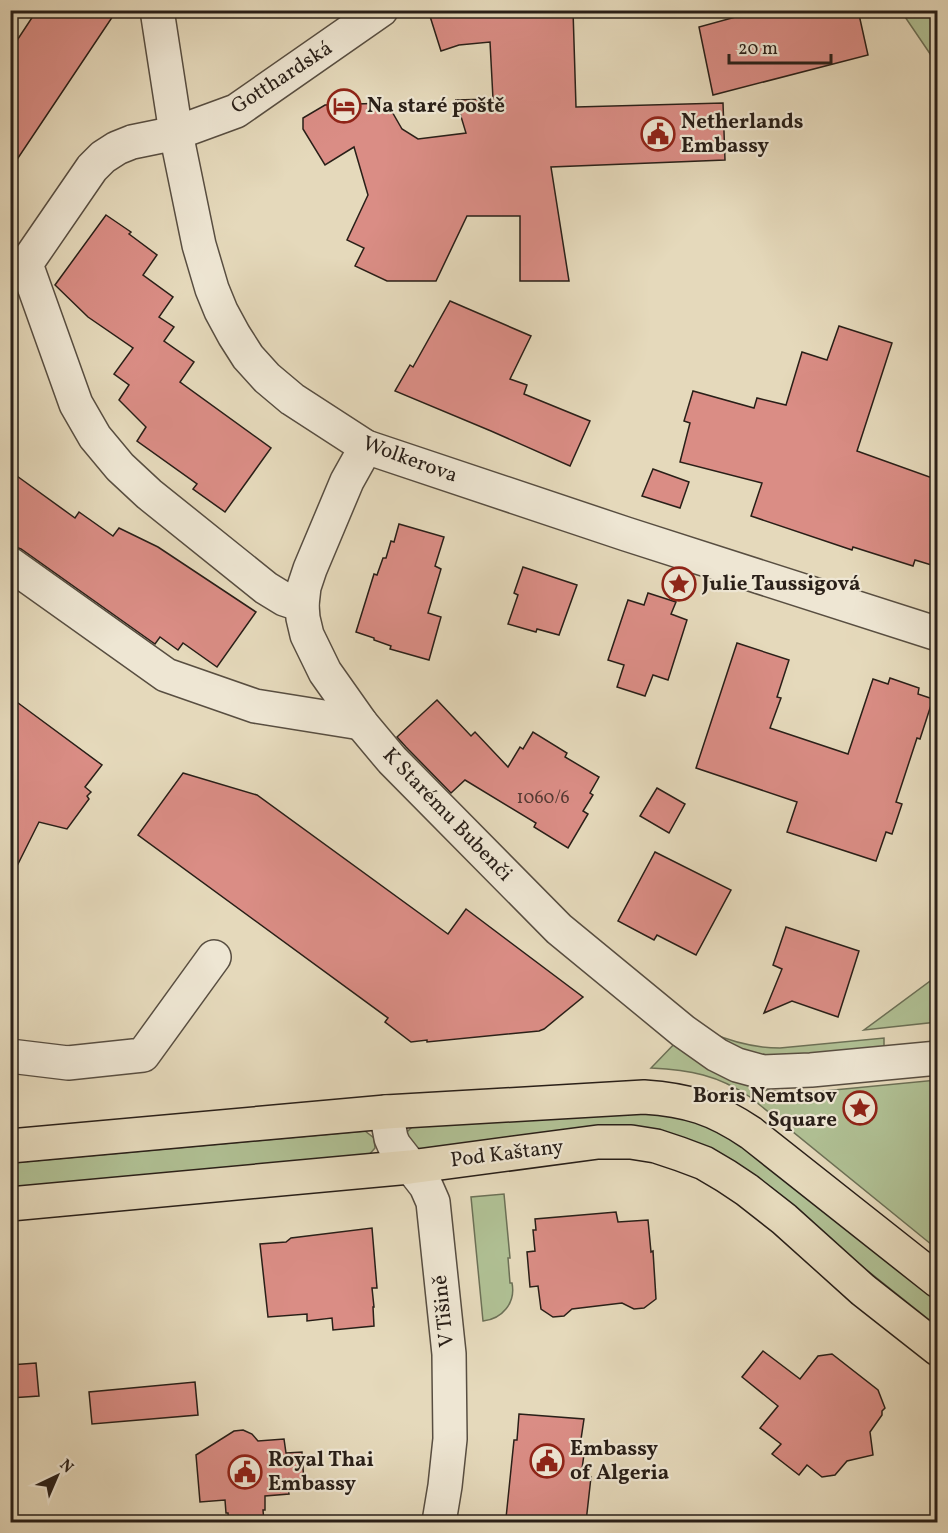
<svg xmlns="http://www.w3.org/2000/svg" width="948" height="1533" font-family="Vollkorn,serif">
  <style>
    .green { fill: #b0c094; stroke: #6c7056; stroke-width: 1.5 }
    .building { fill: #da8d85; stroke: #291f18; stroke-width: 1.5 }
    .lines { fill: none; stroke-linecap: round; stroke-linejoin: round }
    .minor-casing { stroke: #584e41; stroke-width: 36 }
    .major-casing { stroke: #291f18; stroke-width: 36 }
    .minor { stroke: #eee6d3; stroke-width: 33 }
    .major { stroke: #e5d9bb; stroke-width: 33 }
    .labels { text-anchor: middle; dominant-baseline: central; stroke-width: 4.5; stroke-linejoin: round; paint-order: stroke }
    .number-label { font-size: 18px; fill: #553a33 }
    .street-label { font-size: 21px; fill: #291f18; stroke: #eee6d3 }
    .poi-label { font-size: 21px; font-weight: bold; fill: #291f18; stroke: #eee6d3; text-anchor: start }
  </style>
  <rect width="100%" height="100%" fill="#e5d9bb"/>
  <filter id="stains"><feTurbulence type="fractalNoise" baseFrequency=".00333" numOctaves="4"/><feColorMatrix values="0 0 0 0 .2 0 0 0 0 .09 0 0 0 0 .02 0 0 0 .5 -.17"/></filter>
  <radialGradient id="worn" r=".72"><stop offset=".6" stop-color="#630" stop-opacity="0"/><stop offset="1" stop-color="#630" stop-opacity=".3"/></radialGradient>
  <g class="green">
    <polygon points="901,11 937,11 937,64"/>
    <polygon points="937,976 937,1022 864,1030"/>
    <path d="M709,1032c23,10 45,16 71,16l104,-10v14l-119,10z"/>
    <path d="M680,1038l68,47 17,5 18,2h30l124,-12v169l-187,-152c-32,-22 -60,-27 -99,-29z"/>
    <polygon points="636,1109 695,1118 731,1132 937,1294 937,1326 766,1190 717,1157 416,1151 406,1133 414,1125"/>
    <polygon points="365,1131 374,1138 375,1148 368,1156 11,1189 11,1163"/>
    <path d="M504,1194l6,64h-2l2,25h2c4,20 -10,36 -29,38l-12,-124z"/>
  </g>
  <g class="building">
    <polygon points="37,10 117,10 10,170 10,51"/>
    <polygon points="428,10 573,10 576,107 723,103 725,160 551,167 569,281 520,281 520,216 467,216 436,281 387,281 355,266 364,248 347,240 368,195 354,147 325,165 303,129 303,118 325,105 387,103 402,129 418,139 466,133 456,100 493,99 490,42 459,45 441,51"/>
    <polygon points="761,10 858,10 868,55 713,95 699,27"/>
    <polygon points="106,215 131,232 129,234 157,255 143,275 173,297 159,317 174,327 164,341 194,362 180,382 271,448 225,512 193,489 197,484 137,441 146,427 119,400 129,385 114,374 133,348 88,317 55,285"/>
    <polygon points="450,301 531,336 510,379 527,385 524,394 590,421 570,466 491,431 395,391 410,365 413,367"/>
    <polygon points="839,326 892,343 857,451 938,480 938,567 915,560 913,566 853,547 852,550 751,516 762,483 680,462 690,423 684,421 693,391 754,408 757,398 786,405 802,352 827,360"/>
    <polygon points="653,469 689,482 680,508 642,496"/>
    <polygon points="10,471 75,518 79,512 113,536 119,528 158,547 256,612 217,667 183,643 178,650 160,637 155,644 21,549 10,545"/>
    <polygon points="399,524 444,537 435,566 441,569 428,613 441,617 429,660 390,649 391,646 374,640 374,638 356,632 374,574 377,575 383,558 386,558 391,541 394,542"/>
    <polygon points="523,567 577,585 559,635 537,629 536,632 508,624 518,595 514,593"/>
    <polygon points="648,593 676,602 671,614 687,620 668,680 653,675 645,696 617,687 624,665 608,660 628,600 644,605"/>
    <polygon points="737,643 789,660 777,697 781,698 770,728 848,754 873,679 888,684 890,678 919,688 918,694 933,699 920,739 917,738 896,802 902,804 892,834 886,832 876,861 787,832 797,802 696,768"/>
    <polygon points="10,697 102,765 85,787 91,792 87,796 89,799 67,829 39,822 10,880"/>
    <polygon points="437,700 471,736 475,732 508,767 520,747 523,749 533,732 567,753 565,757 599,777 590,793 593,795 583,811 588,814 568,848 534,827 536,823 465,780 451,793 406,747 397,737"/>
    <polygon points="183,773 257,795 448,934 466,909 583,997 544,1029 539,1031 427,1042 427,1040 411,1042 385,1022 388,1018 138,835"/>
    <polygon points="657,788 685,804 669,833 640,816"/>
    <polygon points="655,852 731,890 696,955 657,935 654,940 618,921"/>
    <polygon points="786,927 859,951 838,1017 792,1001 764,1013 782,969 773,965"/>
    <polygon points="616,1212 618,1222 648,1220 651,1252 653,1251 656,1299 644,1308 634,1309 622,1303 572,1309 564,1316 553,1317 541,1309 538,1286 530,1287 527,1252 535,1251 533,1230 536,1230 535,1219"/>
    <polygon points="372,1228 377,1288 372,1288 374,1307 373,1307 374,1326 333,1330 332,1318 307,1321 307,1314 268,1317 260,1244 286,1242 291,1238"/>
    <polygon points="763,1351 800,1379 818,1356 832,1354 878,1390 885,1408 882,1411 882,1415 870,1432 873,1455 847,1461 835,1475 822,1477 807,1465 799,1475 772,1454 781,1444 760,1428 778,1406 742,1377"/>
    <polygon points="36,1363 39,1396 10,1398 10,1365"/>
    <polygon points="195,1382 198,1415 92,1424 89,1392"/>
    <polygon points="519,1414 584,1419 580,1446 585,1447 581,1476 591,1477 586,1522 555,1522 506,1518 514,1440 517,1440"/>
    <polygon points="243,1430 252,1434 258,1441 284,1439 286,1453 302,1452 304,1483 288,1487 289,1494 265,1496 265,1510 263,1510 264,1522 229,1522 228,1513 226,1513 225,1500 200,1502 196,1455 234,1431"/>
  </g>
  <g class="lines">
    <g class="minor-casing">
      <g id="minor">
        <polyline points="157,10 176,133 199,245 212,289 221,311 234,335 248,357 267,378 292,399 366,447 626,534 938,634"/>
        <polyline points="366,447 347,481 310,569 304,587 302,605 303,618 307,635 325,672 361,723 392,760 559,929 683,1031 717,1055 737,1065 763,1072 811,1070 938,1058"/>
        <polyline points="10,564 166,675 255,706 361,723"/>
        <polyline points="302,605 284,599 266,588 149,494 120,467 95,437 76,404 26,264 92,168 103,157 117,148 132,142 176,133 236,111 381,10"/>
        <polyline points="10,1056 68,1063 143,1055 214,957"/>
        <polyline points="386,1112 391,1138 394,1145 426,1186 433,1202 449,1354 450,1439 445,1486 439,1522"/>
      </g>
    </g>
    <g class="major-casing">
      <g id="major">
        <path d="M10,1146l376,-34 258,-15c44,3 70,11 107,36l187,148"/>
        <polyline points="10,1204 410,1167 598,1142 631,1142 656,1146 680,1154 704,1163 726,1176 747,1190 784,1219 863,1290 938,1349"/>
      </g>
    </g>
    <use href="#minor" class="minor"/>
    <use href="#major" class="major"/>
  </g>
  <defs>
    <g id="hotel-ring" transform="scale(1.725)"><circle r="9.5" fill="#eee6d3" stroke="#8f2418" stroke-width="1.5"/><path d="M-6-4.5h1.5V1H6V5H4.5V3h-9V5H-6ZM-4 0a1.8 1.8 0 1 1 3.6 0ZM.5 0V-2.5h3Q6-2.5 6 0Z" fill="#8f2418"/></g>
    <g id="civic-ring" transform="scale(1.725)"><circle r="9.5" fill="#eee6d3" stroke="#8f2418" stroke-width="1.5"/><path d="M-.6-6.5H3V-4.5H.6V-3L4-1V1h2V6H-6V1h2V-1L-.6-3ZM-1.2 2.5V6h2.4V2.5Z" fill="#8f2418"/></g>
    <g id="sight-ring" transform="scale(1.725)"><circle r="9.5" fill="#eee6d3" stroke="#8f2418" stroke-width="1.5"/><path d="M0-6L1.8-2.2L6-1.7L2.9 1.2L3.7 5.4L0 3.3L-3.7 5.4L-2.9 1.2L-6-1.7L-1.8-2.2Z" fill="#8f2418"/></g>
  </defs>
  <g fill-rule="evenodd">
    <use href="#hotel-ring" x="344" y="106"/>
    <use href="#civic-ring" x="658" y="134"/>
    <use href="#sight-ring" x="679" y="584"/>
    <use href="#sight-ring" x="860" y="1108"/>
    <use href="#civic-ring" x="547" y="1461"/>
    <use href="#civic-ring" x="245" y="1472"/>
  </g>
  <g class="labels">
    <g class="number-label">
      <text x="543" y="798">1060/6</text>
    </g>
    <g class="street-label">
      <text transform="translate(282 78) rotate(-33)">Gotthardská</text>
      <text transform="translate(410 460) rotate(20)">Wolkerova</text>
      <text transform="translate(447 815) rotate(46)">K Starému Bubenči</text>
      <text transform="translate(507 1154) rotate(-7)">Pod Kaštany</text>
      <text transform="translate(444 1311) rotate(-96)">V Tišině</text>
    </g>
    <g class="poi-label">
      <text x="367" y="106">Na staré poště</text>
      <text x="681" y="122">Netherlands<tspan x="681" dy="24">Embassy</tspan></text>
      <text x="702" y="584">Julie Taussigová</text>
      <text x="837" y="1096" text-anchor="end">Boris Nemtsov<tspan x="837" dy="24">Square</tspan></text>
      <text x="570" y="1449">Embassy<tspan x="570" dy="24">of Algeria</tspan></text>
      <text x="268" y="1460">Royal Thai<tspan x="268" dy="24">Embassy</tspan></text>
    </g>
  </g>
  <rect width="948" height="1533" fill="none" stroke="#e5d9bb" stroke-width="36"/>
  <rect x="12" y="12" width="924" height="1509" fill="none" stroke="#291f18" stroke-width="3"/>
  <rect x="18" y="18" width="912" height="1497" fill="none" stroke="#291f18" stroke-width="1.5"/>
  <g transform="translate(57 1476) rotate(44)" stroke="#eee6d3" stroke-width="4.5" paint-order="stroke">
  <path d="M0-4.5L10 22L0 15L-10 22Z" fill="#291f18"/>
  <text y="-9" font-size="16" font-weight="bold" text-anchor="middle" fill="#291f18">N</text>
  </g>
  <path d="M729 54v9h102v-9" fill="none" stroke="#291f18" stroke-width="3"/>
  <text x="738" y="54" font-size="18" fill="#291f18" stroke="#eee6d3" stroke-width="4.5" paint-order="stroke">20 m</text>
  <rect width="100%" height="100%" filter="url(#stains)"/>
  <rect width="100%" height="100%" fill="url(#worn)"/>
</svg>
